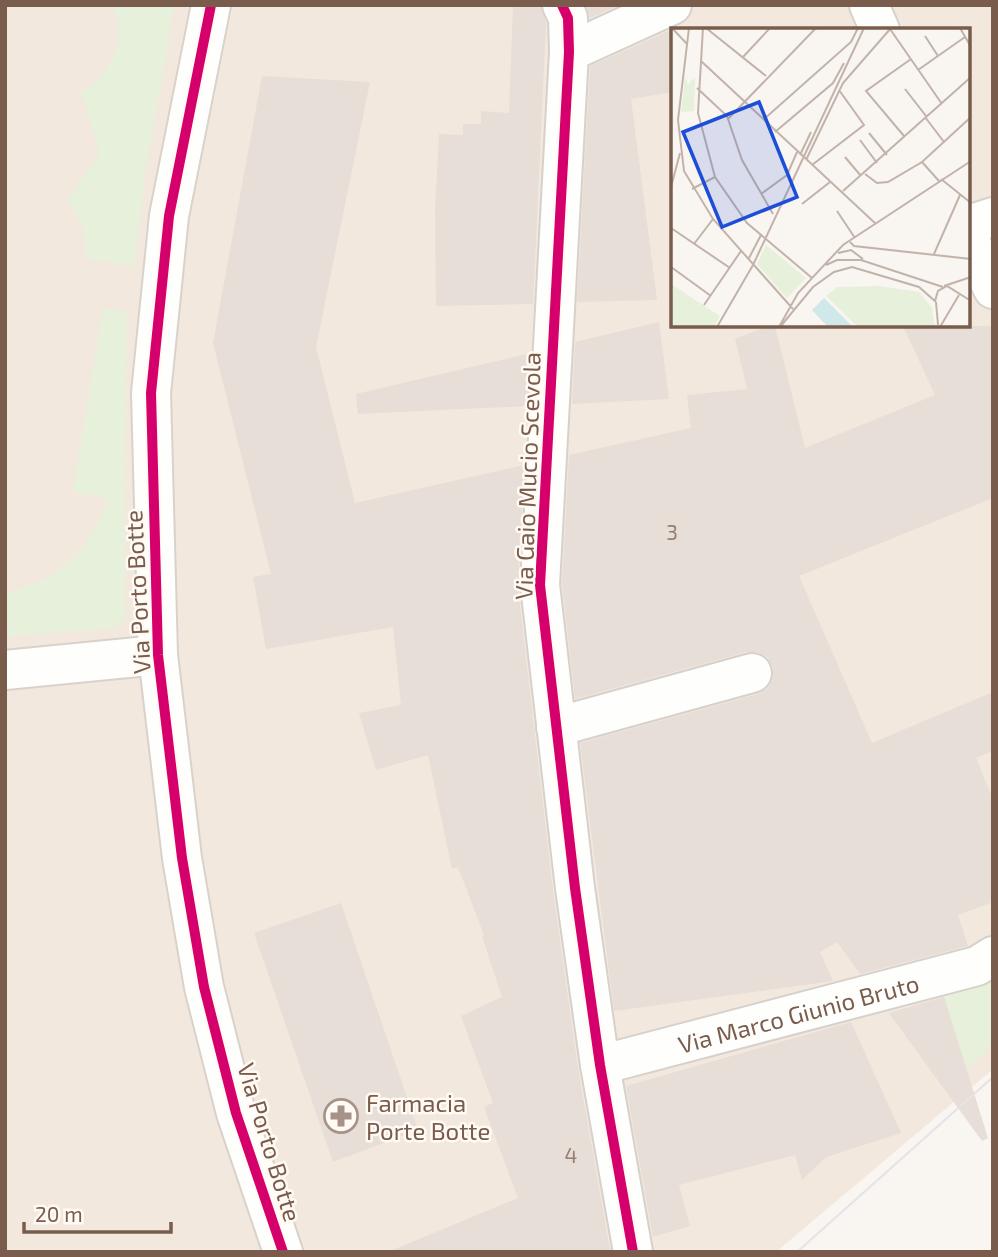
<svg xmlns="http://www.w3.org/2000/svg" width="998" height="1257" font-family="'Exo 2',sans-serif">
  <style>
    .residential { fill: #f2e8de; fill-rule: evenodd }
    .green { fill: #e7f0db }
    .building { fill: #e6ded7 }
    .lines { fill: none; stroke-linecap: round; stroke-linejoin: round }
    .street-casing { stroke: #d7d1cb; stroke-width: 42 }
    .secondary-casing { stroke: #d9d2cb; stroke-width: 42 }
    .street { stroke: #fefefd; stroke-width: 38 }
    .secondary { stroke: #fefefd; stroke-width: 38 }
    .tram { stroke: #e6e3e7; stroke-width: 2 }
    .cycleway-casing { stroke: #fffaf3; stroke-width: 15 }
    .cycleway { stroke: #d6006c; stroke-width: 10 }
    .labels { text-anchor: middle; dominant-baseline: central; stroke-width: 5; stroke-linejoin: round; paint-order: stroke }
    .number-label { font-size: 21px; fill: #977e72 }
    .street-label { font-size: 24px; fill: #7a5c4d; stroke: #fffaf3 }
    .poi-label { font-size: 24px; fill: #7a5c4d; stroke: #fffaf3; text-anchor: start }
    .inset-road { fill: none; stroke: #c2b3aa; stroke-width: 2 }
    .view { fill: #1d4ed8; fill-opacity: 0.15; stroke: #1d4ed8; stroke-width: 3.5 }
    .inset-edge { fill: none; stroke: #7a5c4d; stroke-width: 3.5 }
  </style>
  <rect width="100%" height="100%" fill="#f9f5f0"/>
  <path class="residential" d="M5,5h988v1064l-217,183h-771zM673,30h295v296h-295z"/>
  <g class="green">
    <path d="M111,5h64l-29,163 -12,98 -50,-8c4,-26 -1,-38 -18,-57l34,-47 -19,-61c29,-19 50,-53 30,-88z"/>
    <path d="M103,308l23,4 -1,306 -9,10 -111,9v-43c57,-16 82,-40 103,-95l-35,-7z"/>
    <polygon points="993,980 993,1045 967,1069 943,994"/>
  </g>
  <g class="building">
    <polygon points="513,5 541,5 546,23 533,304 436,306 435,211 439,134 463,135 463,124 481,124 481,111 509,113"/>
    <polygon points="586,5 619,5 590,18"/>
    <polygon points="673,29 673,92 631,99 657,300 577,302 590,66"/>
    <polygon points="262,76 370,82 316,347 355,503 525,465 518,588 553,891 578,1068 610,1250 604,1252 388,1252 518,1198 484,1107 493,1103 461,1016 502,997 482,936 484,935 458,867 452,869 428,755 376,770 359,713 401,705 393,627 266,649 253,577 271,574 213,343"/>
    <polygon points="659,322 669,399 572,404 575,342"/>
    <polygon points="768,326 775,326 805,448 935,395 903,326 993,326 993,498 799,576 872,743 993,692 993,751 976,758 993,799 993,902 958,915 968,946 860,974 837,942 820,952 833,981 614,1011 580,743 758,694 768,688 773,678 773,668 767,657 757,652 746,652 575,699 562,584 569,455 691,428 687,395 747,389 735,339"/>
    <polygon points="531,353 528,406 358,414 356,394"/>
    <polygon points="341,903 418,1130 333,1162 254,933"/>
    <polygon points="944,997 988,1138 982,1141 889,1013"/>
    <polygon points="851,1022 901,1133 826,1157 802,1180 795,1155 679,1185 690,1226 653,1237 626,1086"/>
  </g>
  <g class="lines">
    <g class="street-casing">
      <g id="street">
        <polyline points="562,5 568,18 569,52 540,585 575,888 600,1065 633,1252"/>
        <polyline points="869,5 880,30"/>
        <polyline points="569,52 672,5"/>
        <polyline points="968,225 993,217"/>
        <polyline points="968,237 993,289"/>
        <polyline points="556,727 752,673"/>
        <path id="s1" d="M600,1065l377,-99 16,-10"/>
      </g>
    </g>
    <g class="secondary-casing">
      <g id="secondary">
        <polyline points="211,5 169,216 151,393 158,655 182,858 204,987 236,1113 283,1252"/>
        <polyline points="5,670 158,655"/>
      </g>
    </g>
    <use href="#street" class="street"/>
    <use href="#secondary" class="secondary"/>
    <polyline class="tram" points="797,1252 993,1077"/>
    <g class="cycleway-casing">
      <g id="cycleway">
        <polyline points="211,5 169,216 151,393 158,655 182,858 204,987 236,1113 283,1252"/>
        <polyline points="562,5 568,18 569,52 540,585 575,888 600,1065 633,1252"/>
      </g>
    </g>
    <use href="#cycleway" class="cycleway"/>
  </g>
  <defs>
    <g id="pharmacy-ring" transform="scale(1.75)"><circle r="9.5" fill="#fffaf3" stroke="#a69286" stroke-width="1.5"/><path d="M-2-6h4v4h4v4h-4v4h-4v-4h-4v-4h4Z" fill="#a69286"/></g>
  </defs>
  <g fill-rule="evenodd">
    <use href="#pharmacy-ring" x="341" y="1116"/>
  </g>
  <g class="labels">
    <g class="number-label">
      <text x="672" y="531">3</text>
      <text x="571" y="1154">4</text>
    </g>
    <g class="street-label">
      <text transform="translate(527 476) rotate(-88)">Via Gaio Mucio Scevola</text>
      <text transform="translate(137 592) rotate(-93)">Via Porto Botte</text>
      <text stroke="none"><textPath href="#s1" startOffset="205">Via Marco Giunio Bruto</textPath></text>
      <text transform="translate(270 1142) rotate(73)">Via Porto Botte</text>
    </g>
    <g class="poi-label">
      <text x="366" y="1102">Farmacia<tspan x="366" dy="28">Porte Botte</tspan></text>
    </g>
  </g>
  <g transform="translate(671 28)">
    <rect width="299" height="299" fill="#f9f5f0"/>
    <path d="M14,48l3,9 7,-8 -1,34 -13,1zM95,217l40,33 -19,20 -30,-34zM0,256l49,32 -6,11h-43zM208,258l40,6 13,16 3,19h-77l-32,-31 11,-9z" fill="#e7f0db"/>
    <path d="M153,270l29,29h-25l-16,-17z" fill="#d0e8ea"/>
    <path class="inset-road" d="M1,0l15,16M18,0l-11,92 6,51 29,48 80,90M32,0l-5,85 17,64 32,46 65,55M35,0l60,48M289,0l11,19M219,1l52,75M254,8l13,20M72,29l27,-29M30,33l175,163M247,42l47,-33M26,60l30,28 15,44 31,54M234,61l21,27M254,89l19,25M57,91l88,-91M92,92l88,-78 7,-14M104,104l58,-49 11,-20M198,105l18,22M233,108l-38,-45 45,-32M189,112l17,23M129,127l11,-23M174,129l16,19M135,132l37,-77 48,-55M251,134l17,19M141,137l52,-40 -25,-35M194,146l12,9 11,-1 34,-20 49,-45M270,151l30,24M0,159l9,-34M21,161l23,-12M172,163l128,-114M90,166l26,-19 10,-23M131,176l28,-22M166,183l18,27M0,200l59,40M179,214l4,4 117,13M23,216l19,-25M167,225l13,-3 12,9M263,226l26,-59M77,232l13,-25M155,237l11,-5h24l82,27M0,239l40,29M273,258l27,-9M264,273l3,-10 9,-5 24,15M265,274l2,23M33,277l37,-54M46,299l36,-62 111,-237M108,299l19,-34 45,-48 128,-84M109,299l33,-40 21,-15 18,-5 67,20 17,15M269,299l19,-32"/>
    <path class="view" d="M88,74l38,95 -75,30 -39,-95z"/>
    <rect width="299" height="299" class="inset-edge"/>
  </g>
  <rect width="998" height="1257" fill="none" stroke="#7a5c4d" stroke-width="14"/>
  <path d="M24 1222v10h147v-10" fill="none" stroke="#7a5c4d" stroke-width="3.5"/>
  <text x="35" y="1222" font-size="21" fill="#7a5c4d" stroke="#fffaf3" stroke-width="5" paint-order="stroke">20 m</text>
</svg>
